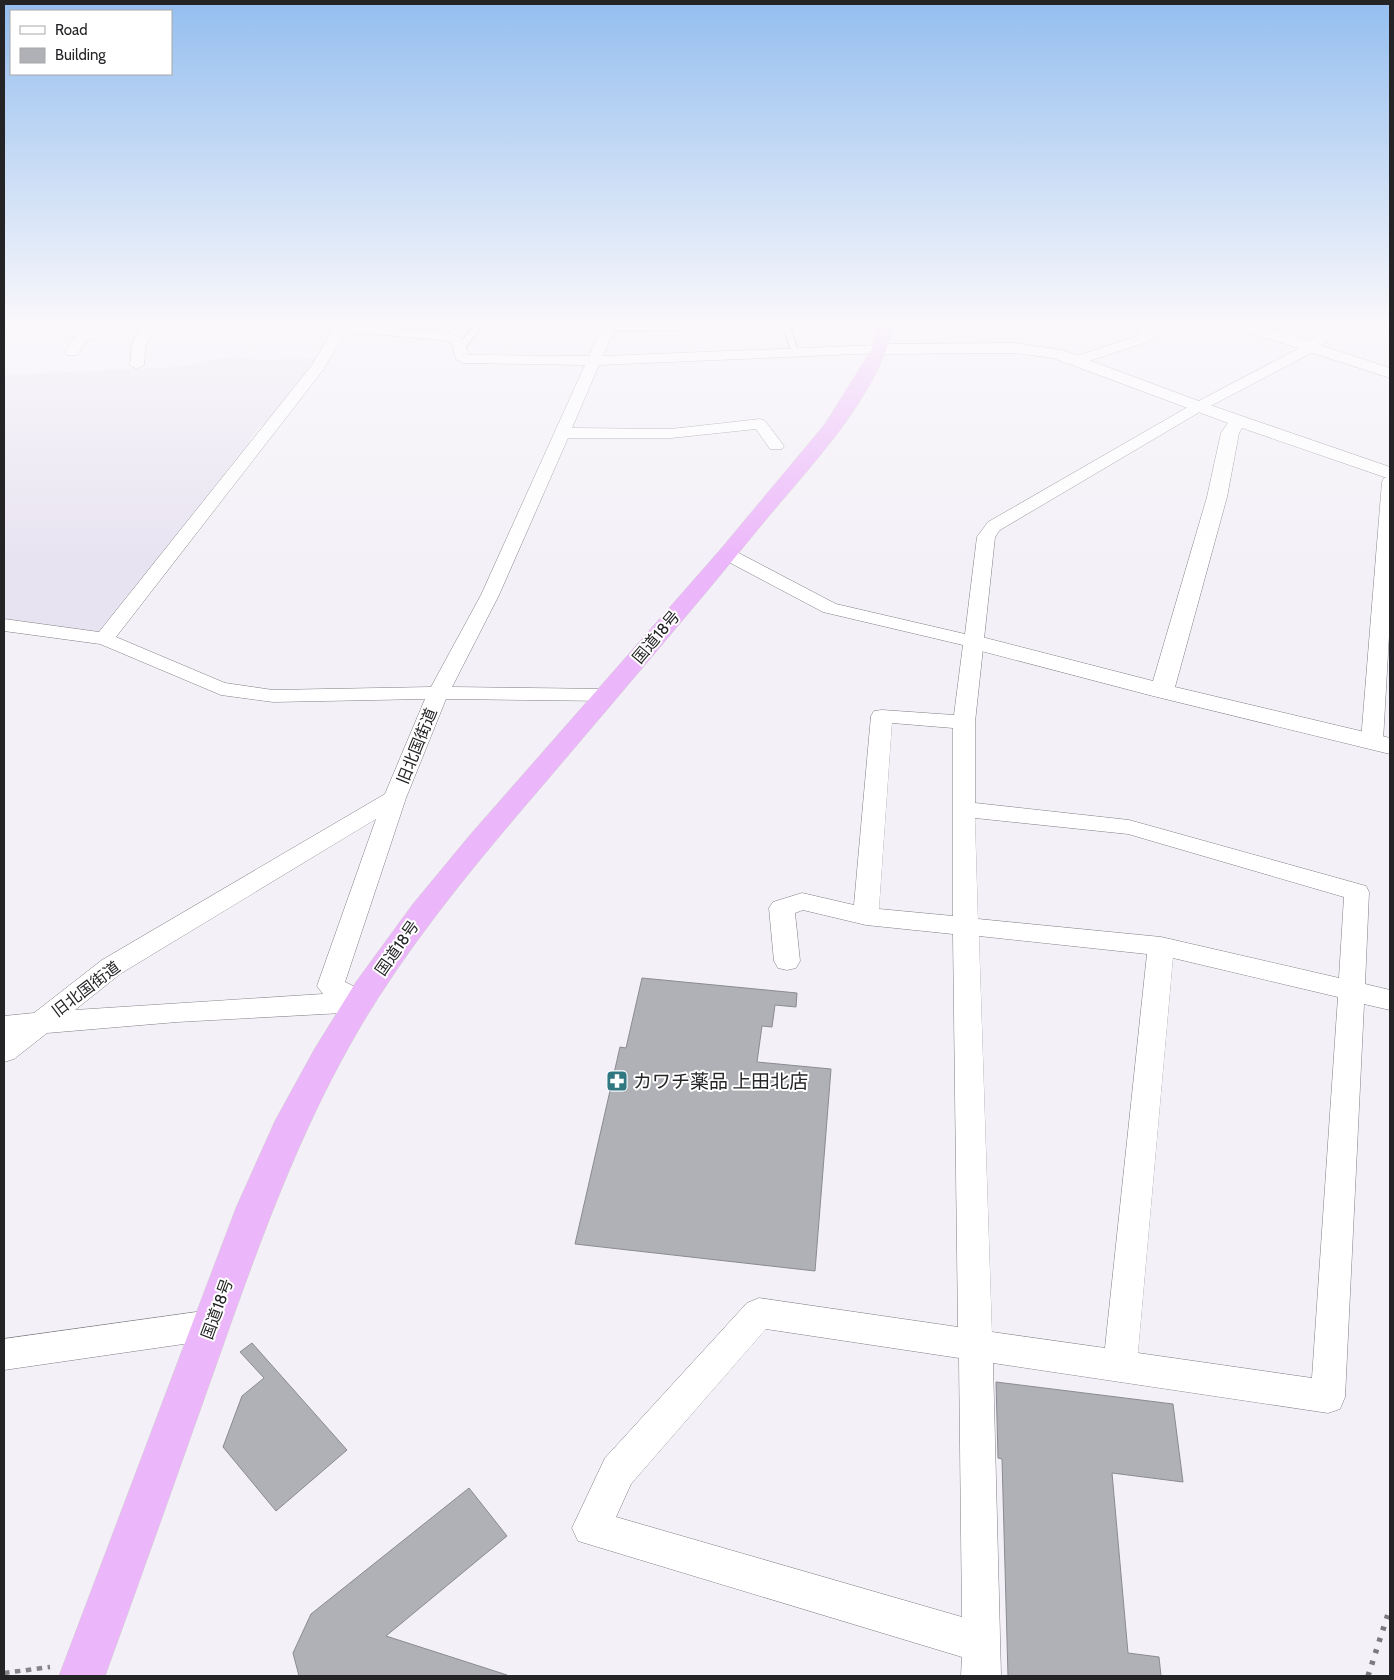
<svg xmlns="http://www.w3.org/2000/svg" width="1394" height="1680" font-family="Cabin,'Noto Sans JP',sans-serif">
  <style>
    .built { fill: #e8e3f1 }
    .building { fill: #b0b1b7; stroke: #8a8b91 }
    .lines { fill: none; stroke-linecap: round; stroke-linejoin: round }
    .service-casing { stroke: #817f85; stroke-width: 2 }
    .minor-casing { stroke: #817f85; stroke-width: 1 }
    .tertiary-casing { stroke: #817f85; stroke-width: 1 }
    .trunk-casing { stroke: #cfcfcf; stroke-width: 1 }
    .path { stroke: #868489; stroke-width: 4.5; stroke-dasharray: 5.5 5.5; stroke-linecap: butt }
    .service { fill: #fff; fill-rule: evenodd }
    .minor { fill: #fff; fill-rule: evenodd }
    .tertiary { fill: #fff; fill-rule: evenodd }
    .trunk { fill: #ecb6fa; fill-rule: evenodd }
    .rail { stroke: #7c7a7e; stroke-width: 5.5; stroke-dasharray: 4 8; stroke-linecap: butt }
    .labels { text-anchor: middle; dominant-baseline: central; stroke-width: 4; stroke-linejoin: round; paint-order: stroke }
    .street-label { font-size: 16px; fill: #242326; stroke: #fff }
    .near-poi-label { font-size: 19px; fill: #242326; stroke: #fff; text-anchor: start }
  </style>
  <rect width="100%" height="100%" fill="#f3f0f7"/>
  <polygon class="built" points="240,357 262,360 317,358 268,423 260,426 249,440 251,445 107,627 96,632 4,621 4,375 180,367 213,359"/>
  <g class="building">
    <polygon points="642,978 797,993 796,1007 775,1005 772,1027 762,1026 757,1062 831,1069 815,1271 575,1244 620,1047 626,1048"/>
    <polygon points="252,1343 347,1450 276,1511 223,1447 242,1396 264,1378 240,1352"/>
    <polygon points="996,1382 1173,1404 1183,1482 1112,1473 1128,1653 1159,1657 1161,1676 1008,1676 1002,1459 998,1458"/>
    <polygon points="469,1488 507,1536 386,1636 507,1675 507,1676 299,1676 293,1653 311,1614"/>
  </g>
  <g class="lines">
    <g class="service-casing">
      <g id="service">
        <polygon points="327,324 337,324 345,328 341,330"/>
        <polygon points="476,324 483,324 463,351 457,351 457,347"/>
        <polygon points="782,324 789,324 799,355 792,353"/>
        <polygon points="704,325 708,327 707,329 608,331 604,329 608,327"/>
      </g>
    </g>
    <g class="minor-casing">
      <g id="minor">
        <polygon points="93,324 107,324 99,336 85,342 77,355 67,355 65,352 75,336 89,330"/>
        <polygon points="142,324 156,324 146,345 144,365 137,369 130,365 132,345"/>
        <path d="M336,324l111,8 16,7 6,16 120,1 14,-32h14l-14,32 277,-11 7,4 -7,4 -281,12 -27,63 99,1 89,-10 5,2 19,25 -2,3h-12l-14,-20 -85,9h-103l-69,157 -47,92 156,2 7,2 3,4 -3,4 -7,2 -162,-2 -40,99 -61,184 26,13 3,7 -3,7 -10,3 -184,10 -130,11 -33,26 -10,3v-46l30,-3 68,-53 283,-166 40,-95 -152,3 -52,-7 -121,-51 -96,-13v-12l95,13 213,-267zM345,332l99,8 8,4 4,15 7,4 122,2 -104,230 -50,92 -158,3 -48,-7 -109,-46 207,-267zM376,819l-59,167 6,8 -248,16 45,-36z"/>
        <polygon points="1132,324 1146,324 1155,337 1153,340 1083,363 1073,363 1071,360 1073,357 1140,335"/>
        <path d="M1331,324h16l-32,27 -112,59 -203,120 -5,7 -20,185v81l154,17 237,66 3,6 -4,92 25,6v20l-26,-6 -19,393 -5,12 -12,4 -335,-50 8,313h-40l1,-19 -384,-116 -6,-13 33,-70 142,-155 12,-5 199,29 -5,-393 -87,-9 -63,-15 -8,3 5,48 -4,7 -9,2 -9,-2 -4,-7 -5,-53 4,-6 29,-9 52,12 17,-189 3,-5 8,-1 72,5 9,-70 -140,-33 -102,-54 -3,-4 3,-4h12l103,54 129,30 12,-97 11,-15 205,-118 112,-59zM892,723l61,5v188l-74,-7zM975,818l153,16 216,63 -5,81 -178,-41 -183,-18zM979,936l168,18 -42,394 -113,-16zM1173,958l165,39 -26,381 -174,-25zM766,1329l193,29 3,259 -346,-100 15,-33z"/>
        <polygon points="1390,477 1390,618 1383,741 1380,746 1372,748 1364,746 1361,741 1382,482 1384,478"/>
        <polygon points="211,1310 223,1314 228,1325 223,1336 211,1340 4,1370 4,1339"/>
      </g>
    </g>
    <g class="tertiary-casing">
      <g id="tertiary">
        <polygon points="1231,324 1256,324 1390,368 1390,378 1233,327"/>
        <polygon points="1015,343 1062,350 1204,403 1390,467 1390,479 1242,428 1239,433 1227,497 1175,687 1390,738 1390,754 1153,696 966,647 963,642 966,637 974,635 1153,681 1207,497 1221,433 1228,423 1053,358 1015,353 880,354 872,349 880,344"/>
      </g>
    </g>
    <g class="trunk-casing">
      <path id="trunk" d="M878,324h16c-17,76 -87,145 -135,204 -69,85 -140,167 -210,250 -61,71 -121,142 -171,220 -71,111 -114,232 -158,356 -38,107 -76,215 -115,322h-46l177,-468 39,-87 39,-71 42,-68 57,-78 57,-69 250,-285 105,-126 47,-75z"/>
    </g>
    <polyline class="path" points="4,1673 50,1667"/>
    <use href="#service" class="service"/>
    <use href="#minor" class="minor"/>
    <use href="#tertiary" class="tertiary"/>
    <use href="#trunk" class="trunk"/>
    <polyline class="rail" points="1368,1676 1390,1608"/>
  </g>
  <linearGradient id="sky" x2="0" y2="1"><stop stop-color="#94beef"/><stop offset="0.58" stop-color="#faf8fb"/><stop offset="1" stop-color="#faf8fb" stop-opacity="0"/></linearGradient>
  <rect width="1394" height="559" fill="url(#sky)"/>
  <defs>
    <g id="pharmacy-square" transform="scale(1.125)"><rect x="-9" y="-9" width="18" height="18" rx="4" fill="#307782" stroke="#fff"/><path d="M-2-6h4v4h4v4h-4v4h-4v-4h-4v-4h4Z" fill="#fff"/></g>
  </defs>
  <g fill-rule="evenodd">
    <use href="#pharmacy-square" x="617" y="1081"/>
  </g>
  <g class="labels">
    <g class="street-label">
      <text transform="translate(656 637) rotate(-50)">国道18号</text>
      <text transform="translate(417 746) rotate(-68)">旧北国街道</text>
      <text transform="translate(397 948) rotate(-55)">国道18号</text>
      <text transform="translate(86 989) rotate(-37)">旧北国街道</text>
      <text transform="translate(217 1309) rotate(-70)">国道18号</text>
    </g>
    <g class="near-poi-label">
      <text x="633" y="1081">カワチ薬品 上田北店</text>
    </g>
  </g>
  <rect width="1394" height="1680" fill="none" stroke="#242326" stroke-width="10"/>
  <rect x="10" y="10" width="162" height="65" fill="#ffffff" stroke="#a7a7a8"/>
  <rect x="20" y="26" width="25" height="8" fill="#ffffff" stroke="#a7a7a8"/>
  <text x="55" y="35" font-size="15" fill="#242326">Road</text>
  <rect x="20" y="48" width="25" height="15" fill="#b0b1b7" stroke="#a7a7a8"/>
  <text x="55" y="60" font-size="15" fill="#242326">Building</text>
</svg>
